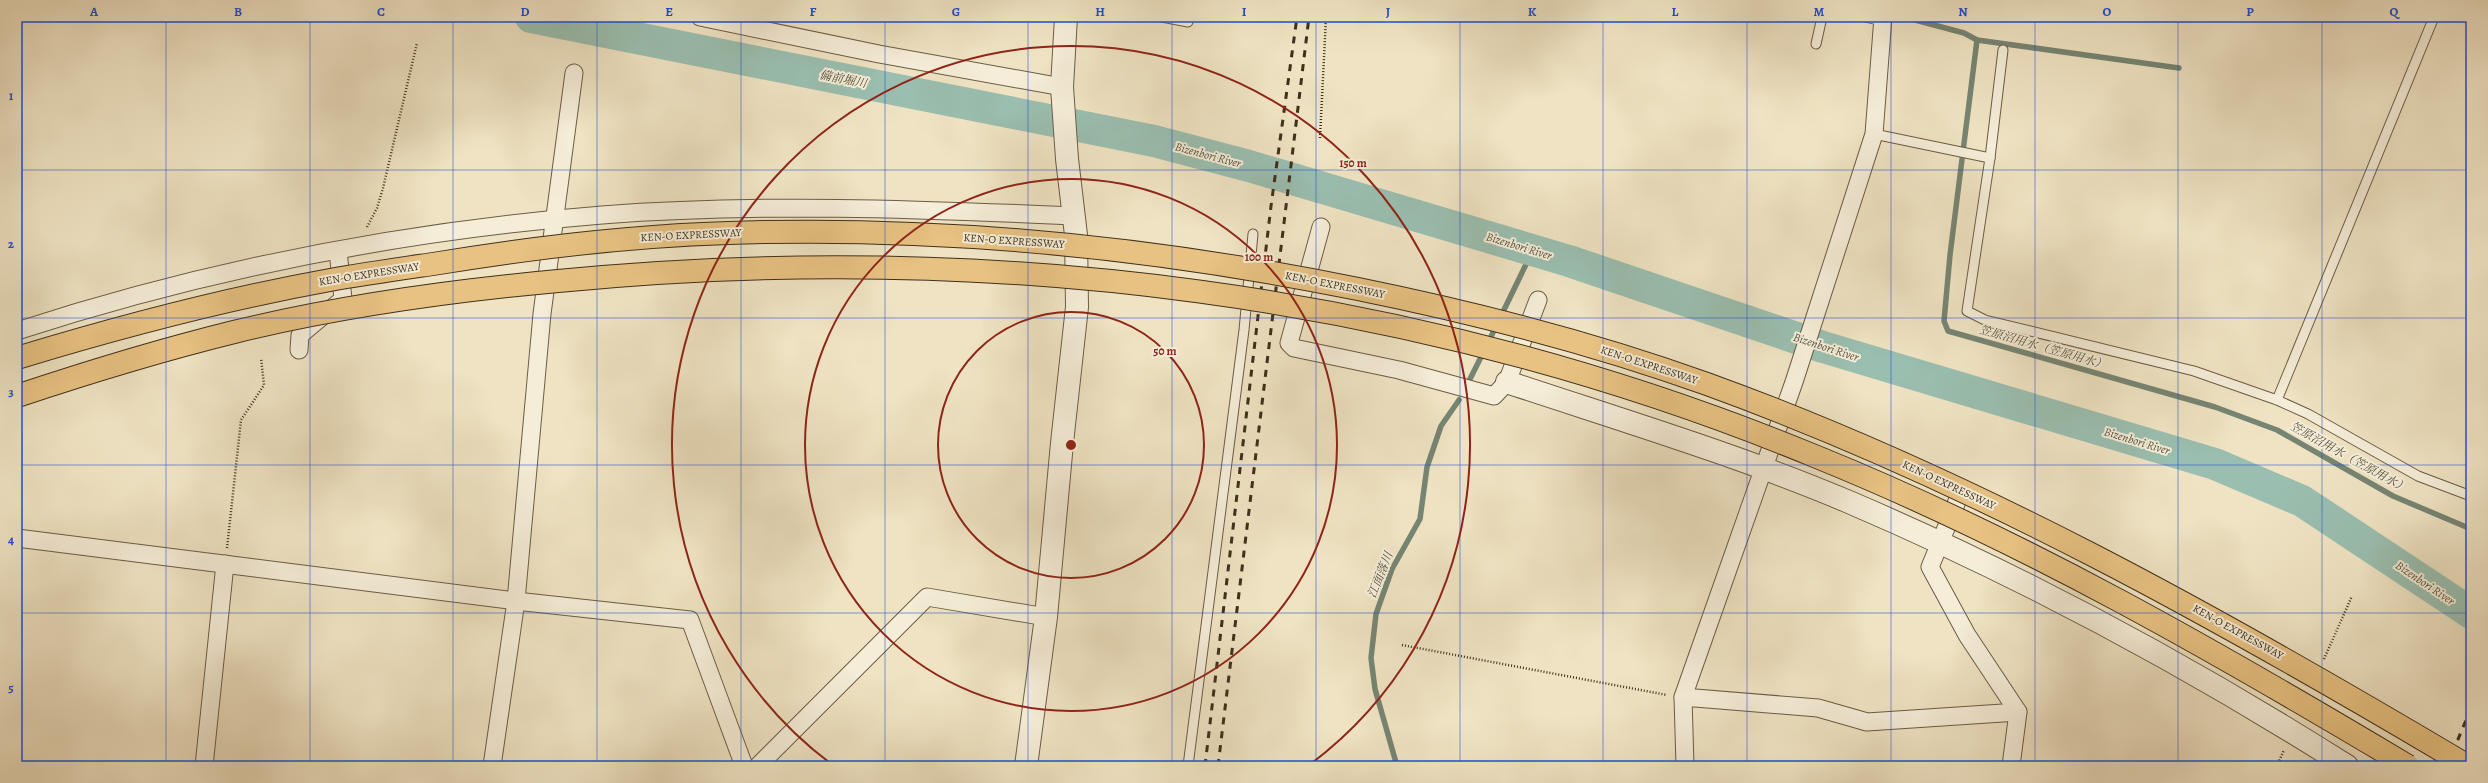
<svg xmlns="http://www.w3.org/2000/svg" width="2488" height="783" font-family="Alegreya,'Noto Serif JP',serif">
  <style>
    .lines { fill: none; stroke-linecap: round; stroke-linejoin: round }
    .stream { stroke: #768573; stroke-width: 5.5 }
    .river { stroke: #9abeaf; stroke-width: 32 }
    .service-casing { stroke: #6b5c44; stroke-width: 11 }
    .minor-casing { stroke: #6b5c44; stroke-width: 19 }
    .tertiary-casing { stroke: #6b5c44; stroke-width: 24 }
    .path { stroke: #3f2f1a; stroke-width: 2.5; stroke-dasharray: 1 2; stroke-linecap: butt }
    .service { stroke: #f5edd8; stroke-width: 9 }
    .minor { stroke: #f5edd8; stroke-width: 17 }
    .tertiary { stroke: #f5edd8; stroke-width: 22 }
    .rail { stroke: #3f2f1a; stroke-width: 3; stroke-dasharray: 7 7; stroke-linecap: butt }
    .motorway-bridge-casing { stroke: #3f2f1a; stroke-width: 24; stroke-linecap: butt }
    .motorway-bridge { stroke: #e8c282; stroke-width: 22 }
    .grid { fill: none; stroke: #1d4ed8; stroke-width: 1; stroke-opacity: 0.55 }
    .ring { fill: none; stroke: #8f2418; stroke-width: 2 }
    .labels { text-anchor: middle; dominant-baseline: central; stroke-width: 4; stroke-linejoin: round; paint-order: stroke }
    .street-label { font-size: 11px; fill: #3f2f1a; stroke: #f5edd8 }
    .water-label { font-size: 12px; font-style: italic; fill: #56533f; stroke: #f5edd8 }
    .centre { fill: #8f2418; stroke: #f5edd8; stroke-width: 2 }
    .ring-label { font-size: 12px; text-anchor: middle; font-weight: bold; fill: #8f2418; stroke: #f5edd8; stroke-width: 4; stroke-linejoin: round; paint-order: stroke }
    .neatline { fill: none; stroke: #1d4ed8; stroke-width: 1.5 }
    .grid-label { font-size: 13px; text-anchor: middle; font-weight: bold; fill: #1d4ed8 }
  </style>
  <rect width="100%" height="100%" fill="#efe3c3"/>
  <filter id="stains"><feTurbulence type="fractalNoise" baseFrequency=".005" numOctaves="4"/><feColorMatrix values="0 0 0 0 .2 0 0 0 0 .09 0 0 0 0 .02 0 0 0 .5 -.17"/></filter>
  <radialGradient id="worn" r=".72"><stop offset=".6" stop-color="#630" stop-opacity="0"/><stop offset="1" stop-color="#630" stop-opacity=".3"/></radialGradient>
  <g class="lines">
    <g class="stream">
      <polyline points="1904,17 1964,33 1977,40 2179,68"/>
      <polyline points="1977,40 1950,255 1944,321 1948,331 2215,407 2277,430 2393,496 2471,529"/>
      <polyline points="1501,316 1532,252"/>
      <polyline points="1488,343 1496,326"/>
      <polyline points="1469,381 1484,351"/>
      <polyline points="1397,766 1375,689 1371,658 1376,614 1392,569 1420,519 1427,467 1441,426 1459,400"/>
    </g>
    <polyline class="river" points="531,17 1154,141 1249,166 1569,261 1823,347 2215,464 2302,501 2471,613"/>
    <g class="service-casing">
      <g id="service">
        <polyline points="1162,17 1188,22"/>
        <polyline points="1865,17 1883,21"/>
        <polyline points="1816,44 1822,17"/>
        <polyline points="1874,134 1990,158 1967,311 1985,320 2194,371 2277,400 2308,414 2418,476 2471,496"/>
        <polyline points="1990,158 2003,50"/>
        <polyline points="2277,400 2434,17"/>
        <polyline points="1188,766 1244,330 1253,234"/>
      </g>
    </g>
    <g class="minor-casing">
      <g id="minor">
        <polyline points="700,17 879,54 1062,87"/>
        <polyline points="1321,227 1289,343 1294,348 1399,370 1494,396 1507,382 1538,300"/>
        <path d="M17,331c188,-61 387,-100 585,-116 157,-12 315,-6 473,1"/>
        <polyline points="299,350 300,335 343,299 338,251"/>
        <polyline points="1958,499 1930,567 1967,635 2018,712 2011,766"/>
        <polyline points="17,538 516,601 690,620 744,766"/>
        <polyline points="1683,697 1794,382 1874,134 1883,17"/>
        <polyline points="204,766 225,564"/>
        <polyline points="492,766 516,601 542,314 574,73"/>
        <polyline points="758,766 927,597 1046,617"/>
        <polyline points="1685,766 1683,697 1818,708 1867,722 2018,712"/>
      </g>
    </g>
    <g class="tertiary-casing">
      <g id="tertiary">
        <path d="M1507,382c114,38 231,73 342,120 173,74 340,164 498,264"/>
        <polyline points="1026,766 1046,617 1062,443 1077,307 1076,235 1067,159 1062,87 1066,17"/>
      </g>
    </g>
    <g class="path">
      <polyline points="1320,138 1326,17"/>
      <polyline points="367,227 377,208 383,188 417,43"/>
      <polyline points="227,548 241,420 264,385 261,358"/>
      <polyline points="1402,645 1667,695"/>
      <polyline points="2324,659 2352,596"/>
      <polyline points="2277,766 2284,750"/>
    </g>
    <use href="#service" class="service"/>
    <use href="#minor" class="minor"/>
    <use href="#tertiary" class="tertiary"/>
    <g class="rail">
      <polyline points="1205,766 1271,206 1297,17"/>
      <polyline points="1218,766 1309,17"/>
      <polyline points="2447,766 2471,708"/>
      <polyline points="2462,766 2471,744"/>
    </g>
    <g class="motorway-bridge-casing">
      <g id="motorway-bridge">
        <path d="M17,358c102,-31 208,-59 313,-78 34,-6 69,-11 103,-16 97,-16 196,-28 295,-31 211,-7 423,14 630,56 118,24 235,54 349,95 268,97 517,237 761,382"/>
        <path d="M17,396c72,-24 144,-46 217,-64 106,-26 215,-41 324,-51 428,-42 860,11 1259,176 207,84 400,195 591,309"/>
      </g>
    </g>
    <use href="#motorway-bridge" class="motorway-bridge"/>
  </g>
  <path class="grid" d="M166,17v749M310,17v749M453,17v749M597,17v749M741,17v749M885,17v749M1028,17v749M1172,17v749M1316,17v749M1460,17v749M1603,17v749M1747,17v749M1891,17v749M2035,17v749M2178,17v749M2322,17v749M17,170h2454M17,318h2454M17,465h2454M17,613h2454"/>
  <g class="ring">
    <circle cx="1071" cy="445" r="133"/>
    <circle cx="1071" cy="445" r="266"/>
    <path d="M834 766A399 399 0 1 1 1308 766"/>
  </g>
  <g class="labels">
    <g class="street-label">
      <text transform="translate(691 235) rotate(-3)">KEN-O EXPRESSWAY</text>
      <text transform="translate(1014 241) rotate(4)">KEN-O EXPRESSWAY</text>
      <text transform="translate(369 274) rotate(-9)">KEN-O EXPRESSWAY</text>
      <text transform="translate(1335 285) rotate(11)">KEN-O EXPRESSWAY</text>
      <text transform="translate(1649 365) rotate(18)">KEN-O EXPRESSWAY</text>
      <text transform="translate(1949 485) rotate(25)">KEN-O EXPRESSWAY</text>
      <text transform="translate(2238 632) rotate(29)">KEN-O EXPRESSWAY</text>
    </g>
    <g class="water-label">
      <text transform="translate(843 79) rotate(11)">備前堀川</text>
      <text transform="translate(1208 155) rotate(15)">Bizenbori River</text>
      <text transform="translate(1519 246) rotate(17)">Bizenbori River</text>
      <text transform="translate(1826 347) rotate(18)">Bizenbori River</text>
      <text transform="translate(2043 347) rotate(16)">笠原沼用水（笠原用水）</text>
      <text transform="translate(2137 441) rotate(17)">Bizenbori River</text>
      <text transform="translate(2349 457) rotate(29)">笠原沼用水（笠原用水）</text>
      <text transform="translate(1380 575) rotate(-68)">江面落川</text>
      <text transform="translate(2425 583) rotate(34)">Bizenbori River</text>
    </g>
  </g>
  <circle cx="1071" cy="445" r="6" class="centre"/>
  <g class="ring-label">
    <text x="1353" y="167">150 m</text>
    <text x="1259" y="261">100 m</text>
    <text x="1165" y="355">50 m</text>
  </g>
  <rect width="2488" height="783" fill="none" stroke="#efe3c3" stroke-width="44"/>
  <rect x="22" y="22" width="2444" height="739" class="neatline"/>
  <g class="grid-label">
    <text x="94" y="16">A</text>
    <text x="238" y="16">B</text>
    <text x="381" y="16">C</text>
    <text x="525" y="16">D</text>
    <text x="669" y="16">E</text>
    <text x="813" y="16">F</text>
    <text x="956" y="16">G</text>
    <text x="1100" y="16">H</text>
    <text x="1244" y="16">I</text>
    <text x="1388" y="16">J</text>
    <text x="1532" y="16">K</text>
    <text x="1675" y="16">L</text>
    <text x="1819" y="16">M</text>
    <text x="1963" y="16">N</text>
    <text x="2107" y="16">O</text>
    <text x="2250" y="16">P</text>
    <text x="2394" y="16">Q</text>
    <text x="11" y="100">1</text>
    <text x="11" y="248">2</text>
    <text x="11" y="396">3</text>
    <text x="11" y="544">4</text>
    <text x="11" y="692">5</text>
  </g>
  <rect width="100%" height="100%" filter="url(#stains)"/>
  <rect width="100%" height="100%" fill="url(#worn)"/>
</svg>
